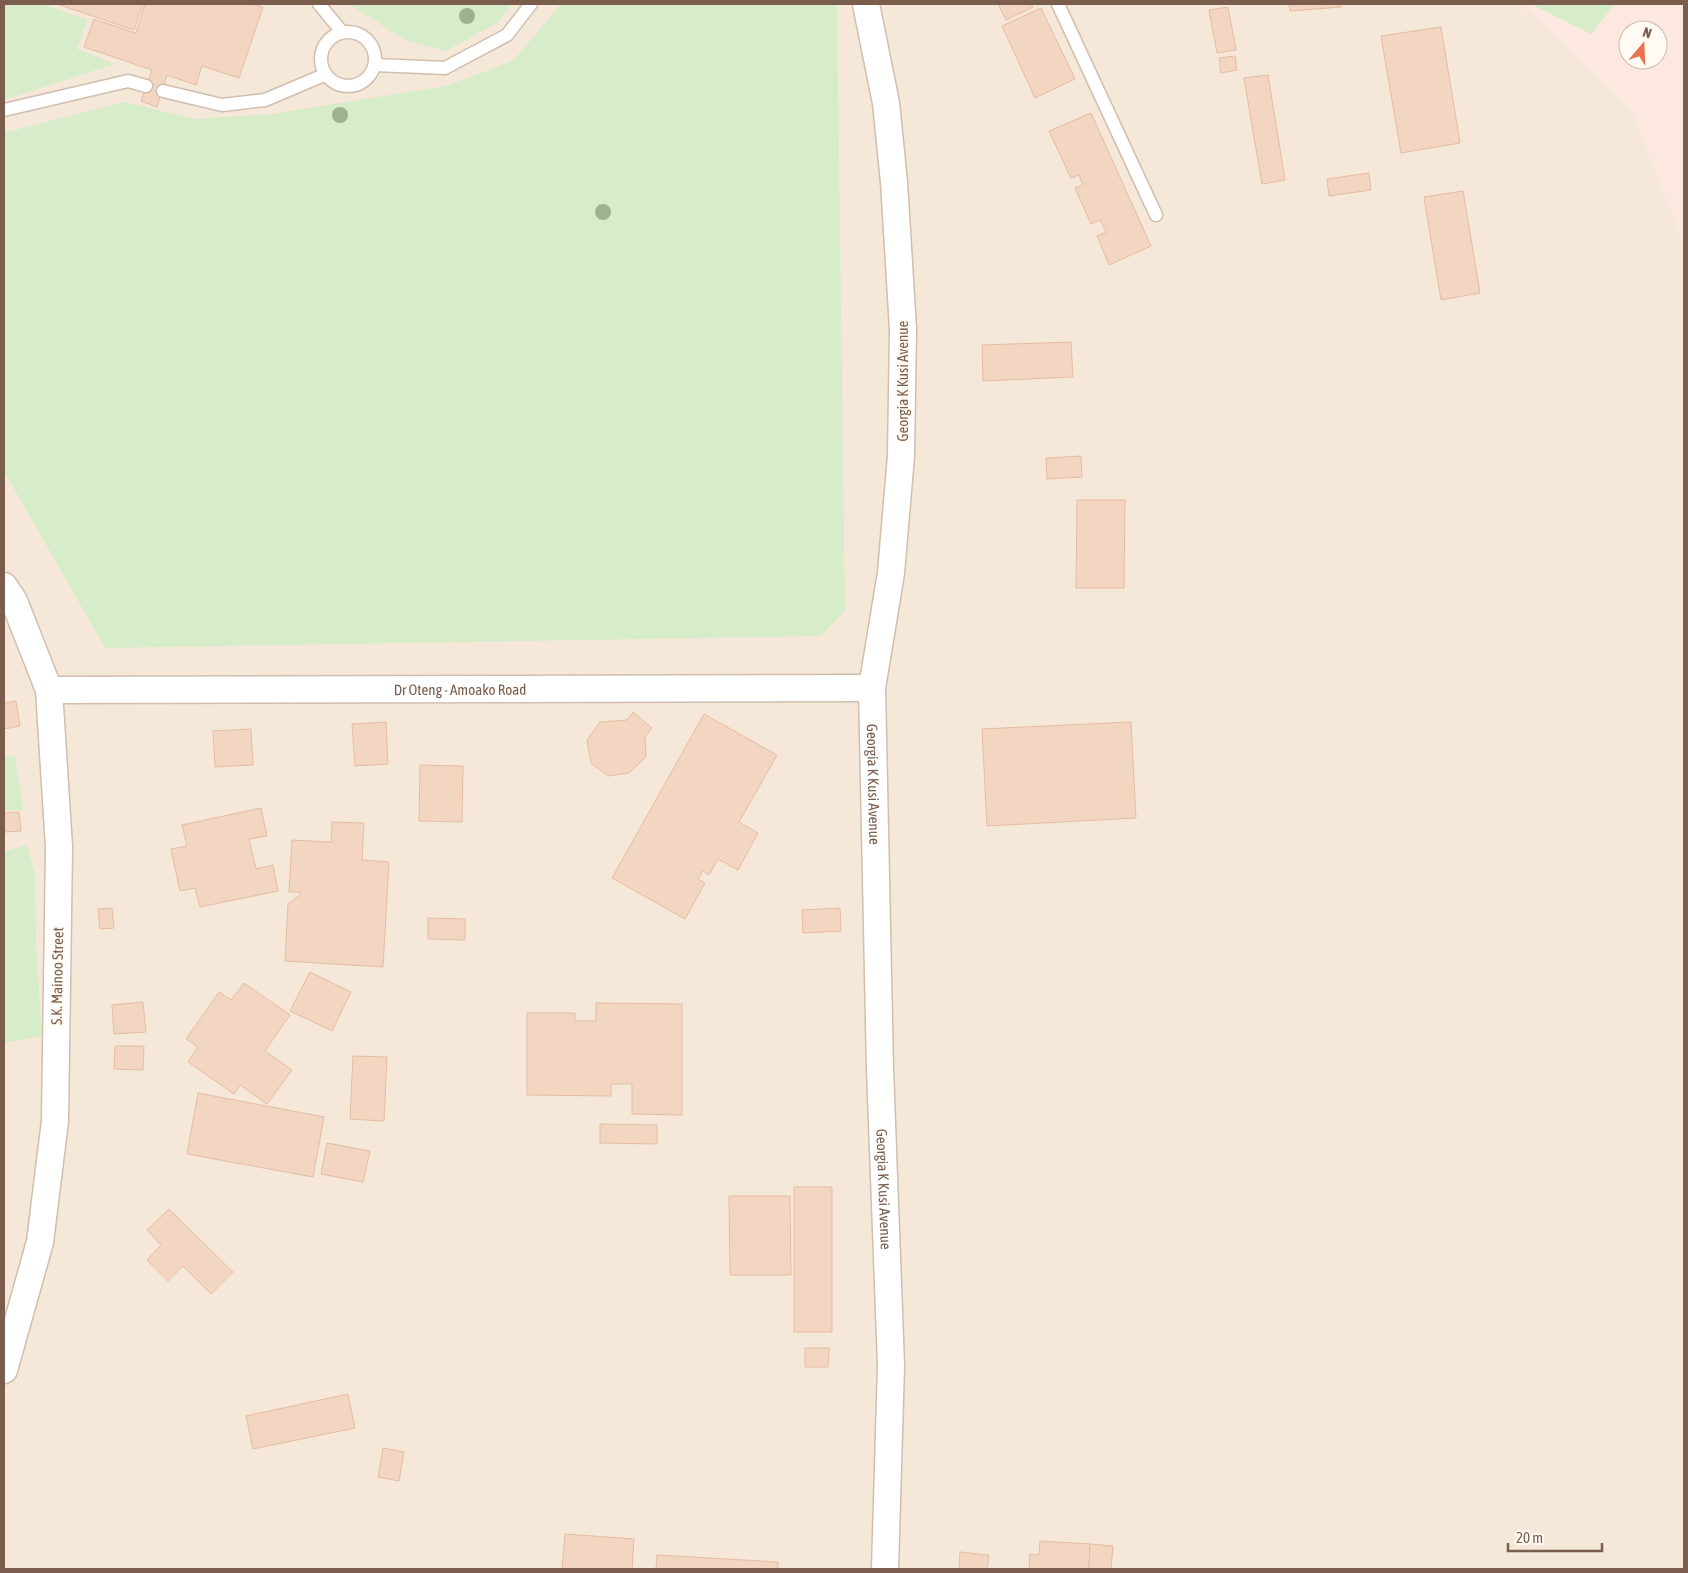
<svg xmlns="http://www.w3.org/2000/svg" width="1688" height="1573" font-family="'Asap Condensed',sans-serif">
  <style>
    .residential { fill: #f5e8d9 }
    .commercial { fill: #fde8df; fill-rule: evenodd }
    .green { fill: #d7ecc8 }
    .building { fill: #f3d6c2; stroke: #e6bca2 }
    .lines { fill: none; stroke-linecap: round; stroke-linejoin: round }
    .lane-casing { stroke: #d1beaf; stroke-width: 15 }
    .street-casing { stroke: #d1beaf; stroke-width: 29 }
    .lane { stroke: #fff; stroke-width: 12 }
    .street { stroke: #fff; stroke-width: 26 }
    .tree { fill: #9fb28e }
    .labels { text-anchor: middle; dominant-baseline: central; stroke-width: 4; stroke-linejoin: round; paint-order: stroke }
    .street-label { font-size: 15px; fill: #7a5d4d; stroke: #fffaf2 }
  </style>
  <rect width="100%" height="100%" fill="#fdf6eb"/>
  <polygon class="residential" points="4,4 1523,4 1632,110 1684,245 1684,1569 4,1569"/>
  <path class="commercial" d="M1523,4h161v241l-52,-135zM1628,30h30v30h-30z"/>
  <g class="green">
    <polygon points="4,4 42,4 87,20 77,49 115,64 4,100"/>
    <polygon points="349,4 512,4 497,23 446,51 405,40"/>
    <polygon points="561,4 837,4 845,611 821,636 105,648 4,471 4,124 7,132 124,102 194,119 272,114 446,86 513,61"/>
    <polygon points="1531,4 1615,4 1591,34"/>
    <polygon points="15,756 23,810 4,811 4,758"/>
    <polygon points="27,845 35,875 36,944 42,1036 4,1043 4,852"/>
  </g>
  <g class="building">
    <polygon points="57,4 143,4 134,30"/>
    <polygon points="145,4 252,4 263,7 239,78 202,66 196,85 167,75 157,107 141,101 152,70 84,47 94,19 136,33"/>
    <polygon points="998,4 1031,4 1033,7 1006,20"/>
    <polygon points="1289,4 1341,4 1341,7 1290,11"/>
    <polygon points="1228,7 1236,50 1217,53 1209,10"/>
    <polygon points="1041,8 1075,79 1035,98 1002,26"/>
    <polygon points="1441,27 1460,143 1401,153 1381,36"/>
    <polygon points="1235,56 1237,70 1221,73 1219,58"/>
    <polygon points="1268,75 1285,180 1262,184 1244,78"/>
    <polygon points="1091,113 1151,246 1109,265 1097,236 1106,232 1100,220 1091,224 1075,188 1083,185 1079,175 1071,178 1049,131"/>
    <polygon points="1369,173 1371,190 1329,196 1327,179"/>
    <polygon points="1463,191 1480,293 1441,300 1424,197"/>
    <polygon points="1071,342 1073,377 983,381 982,345"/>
    <polygon points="1081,456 1082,477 1047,479 1046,458"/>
    <polygon points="1077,500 1125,500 1124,588 1076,588"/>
    <polygon points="16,701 20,726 4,729 4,703"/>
    <polygon points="633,712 652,728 645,737 646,757 629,773 608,776 591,763 587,740 600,722 627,720"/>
    <polygon points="704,714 777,755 739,822 758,833 738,870 718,859 709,875 703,871 698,879 705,883 685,919 612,878"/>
    <polygon points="386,722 388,764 355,766 352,724"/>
    <polygon points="1131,722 1136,818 987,826 982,729"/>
    <polygon points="251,729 253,765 215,767 213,731"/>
    <polygon points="420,765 463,766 462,822 419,821"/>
    <polygon points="261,808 267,836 249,839 256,869 273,865 278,891 200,907 195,888 180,891 171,849 187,846 182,825"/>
    <polygon points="19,812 21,831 4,832 4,813"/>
    <polygon points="332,822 364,823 362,860 389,862 383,967 285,961 288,904 300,895 300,892 289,892 292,840 331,842"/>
    <polygon points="112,908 114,928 100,929 98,909"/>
    <polygon points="840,908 841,931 803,933 802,910"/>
    <polygon points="428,918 465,919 465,940 428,939"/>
    <polygon points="310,972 351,992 332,1031 290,1011"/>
    <polygon points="244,983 290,1015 265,1051 292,1070 267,1104 240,1085 234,1094 188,1062 198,1047 186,1039 219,992 231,1000"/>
    <polygon points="143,1002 146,1032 114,1034 112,1005"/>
    <polygon points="596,1003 682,1004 682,1115 632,1114 632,1084 611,1084 611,1096 527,1095 527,1013 575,1013 575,1021 596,1021"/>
    <polygon points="115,1046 144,1046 143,1070 114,1069"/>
    <polygon points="353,1056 387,1057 384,1121 350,1119"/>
    <polygon points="198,1093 324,1117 313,1177 187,1154"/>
    <polygon points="600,1124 657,1125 657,1144 600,1143"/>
    <polygon points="327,1143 370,1151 363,1182 321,1174"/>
    <rect x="794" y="1187" width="38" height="145"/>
    <polygon points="729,1196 790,1196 791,1275 730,1275"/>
    <polygon points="169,1209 233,1272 211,1294 183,1266 168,1281 147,1260 161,1245 147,1230"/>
    <polygon points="805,1348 829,1348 828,1367 805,1367"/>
    <polygon points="348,1394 355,1428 253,1449 246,1416"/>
    <polygon points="383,1448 404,1452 399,1481 378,1477"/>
    <polygon points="565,1534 634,1539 632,1569 562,1569"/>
    <polygon points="1040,1541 1090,1544 1089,1569 1029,1569 1030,1554 1039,1555"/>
    <polygon points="1090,1544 1113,1546 1111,1569 1089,1569"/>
    <polygon points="960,1552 989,1555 987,1569 959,1569"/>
    <polygon points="657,1555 778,1562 778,1569 656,1569"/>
  </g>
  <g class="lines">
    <g class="lane-casing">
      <g id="lane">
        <polyline points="319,4 342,32"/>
        <polyline points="1058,4 1156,215"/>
        <circle cx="348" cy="59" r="27"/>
        <polyline points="375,65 445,68 507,35 531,4"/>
        <polyline points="163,91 222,105 265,100 324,75"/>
        <polyline points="4,110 128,81 146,86"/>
      </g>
    </g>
    <g class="street-casing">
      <g id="street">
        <path id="s1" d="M866,4l20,99 8,79 9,147 -2,127 -10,117 -19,115 8,381 11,296 -6,204"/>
        <polyline points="4,586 14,601 49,690 59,847 55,1121 40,1242 4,1370"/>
        <path id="s2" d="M49,690l823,-2"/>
      </g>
    </g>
    <use href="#lane" class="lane"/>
    <use href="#street" class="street"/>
  </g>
  <g class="tree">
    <circle cx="467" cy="16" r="8"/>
    <circle cx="340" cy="115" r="8"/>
    <circle cx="603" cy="212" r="8"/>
  </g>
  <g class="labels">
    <g class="street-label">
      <text transform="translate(902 381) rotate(-90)">Georgia K Kusi Avenue</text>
      <text stroke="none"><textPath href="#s2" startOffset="411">Dr Oteng - Amoako Road</textPath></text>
      <text stroke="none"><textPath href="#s1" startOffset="785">Georgia K Kusi Avenue</textPath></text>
      <text transform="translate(57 976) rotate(-89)">S.K. Mainoo Street</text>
      <text stroke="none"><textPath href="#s1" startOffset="1190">Georgia K Kusi Avenue</textPath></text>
    </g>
  </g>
  <rect width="1688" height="1573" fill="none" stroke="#7a5d4d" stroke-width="10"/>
  <g transform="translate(1643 45) rotate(19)"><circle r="24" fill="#fffaf2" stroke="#cabbb0"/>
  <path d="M0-4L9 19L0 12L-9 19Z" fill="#e87250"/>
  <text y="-8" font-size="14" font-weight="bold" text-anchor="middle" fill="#7a5d4d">N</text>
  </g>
  <path d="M1508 1543v8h94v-8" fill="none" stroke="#7a5d4d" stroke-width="2.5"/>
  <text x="1516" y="1543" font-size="15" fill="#7a5d4d" stroke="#fffaf2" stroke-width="4" paint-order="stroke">20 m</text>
</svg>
